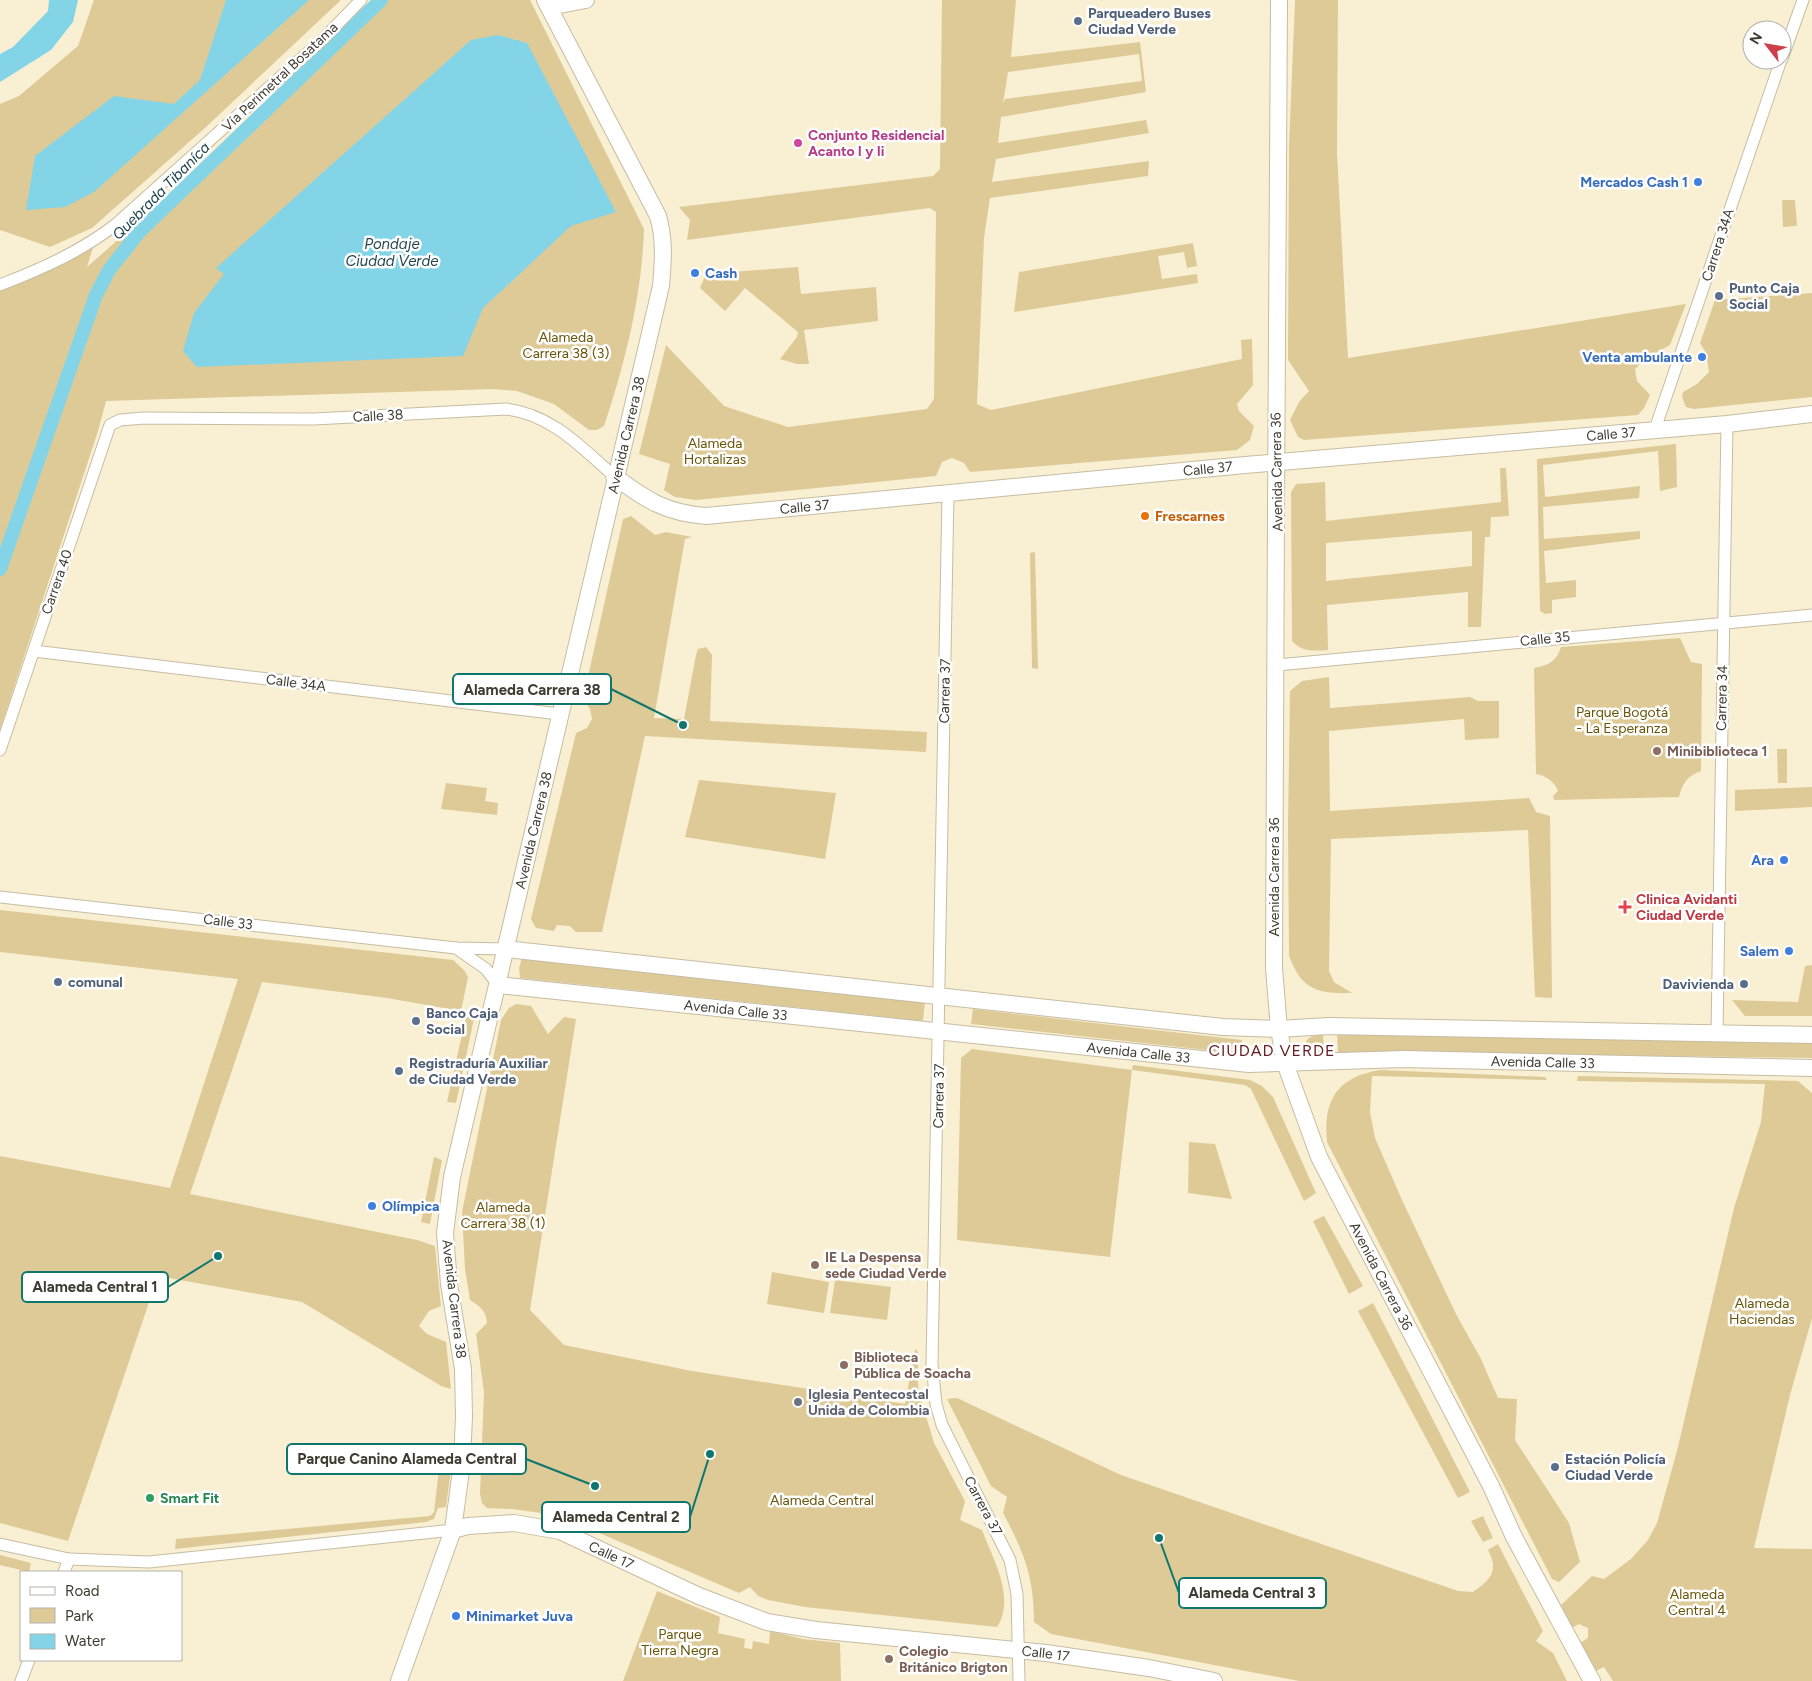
<svg xmlns="http://www.w3.org/2000/svg" width="1812" height="1681" font-family="Figtree,sans-serif">
  <style>
    .green { fill: #ddca97; fill-rule: evenodd }
    .water { fill: #84d4e8 }
    .lines { fill: none; stroke-linecap: round; stroke-linejoin: round }
    .canal { stroke: #84d4e8; stroke-width: 14 }
    .street-casing { stroke: #c6bca2; stroke-width: 13 }
    .secondary-casing { stroke: #c6bca2; stroke-width: 18 }
    .street { stroke: #fff; stroke-width: 11 }
    .secondary { stroke: #fff; stroke-width: 16 }
    .service-dot { fill: #5c6f8a; stroke: #fff; stroke-width: 2 }
    .hotel-dot { fill: #d1479c; stroke: #fff; stroke-width: 2 }
    .shop-dot { fill: #3f7fe0; stroke: #fff; stroke-width: 2 }
    .food-dot { fill: #e8710a; stroke: #fff; stroke-width: 2 }
    .education-dot { fill: #8d6e63; stroke: #fff; stroke-width: 2 }
    .health-dot { fill: #e0444e; stroke: #fff; stroke-width: 2 }
    .worship-dot { fill: #6b7280; stroke: #fff; stroke-width: 2 }
    .leisure-dot { fill: #2e9e5b; stroke: #fff; stroke-width: 2 }
    .labels { text-anchor: middle; dominant-baseline: central; stroke-width: 5; stroke-linejoin: round; paint-order: stroke }
    .service-label { font-size: 14px; font-weight: bold; fill: #4e5e75; stroke: #fff; text-anchor: start }
    .street-label { font-size: 14px; fill: #3f3b30; stroke: #fff }
    .hotel-label { font-size: 14px; font-weight: bold; fill: #b23c85; stroke: #fff; text-anchor: start }
    .shop-label { font-size: 14px; font-weight: bold; fill: #366cbe; stroke: #fff; text-anchor: end }
    .park-label { font-size: 14px; fill: #6a5406; stroke: #fff }
    .food-label { font-size: 14px; font-weight: bold; fill: #c56008; stroke: #fff; text-anchor: start }
    .education-label { font-size: 14px; font-weight: bold; fill: #785e54; stroke: #fff; text-anchor: start }
    .health-label { font-size: 14px; font-weight: bold; fill: #be3a42; stroke: #fff; text-anchor: start }
    .worship-label { font-size: 14px; font-weight: bold; fill: #5b616d; stroke: #fff; text-anchor: start }
    .leisure-label { font-size: 14px; font-weight: bold; fill: #27864d; stroke: #fff; text-anchor: start }
    .water-label { font-size: 15px; font-style: italic; fill: #21464f; stroke: #fff }
    .quarter-label { font-size: 16px; letter-spacing: 1px; fill: #652023; stroke: #fff }
    .leader { fill: none; stroke: #0f766e; stroke-width: 2 }
    .callout-dot { fill: #0f766e; stroke: #fff; stroke-width: 2 }
    .callout { fill: #fff; stroke: #0f766e; stroke-width: 2 }
    .callout-label { font-size: 15px; text-anchor: middle; font-weight: bold; fill: #3f3b30 }
  </style>
  <rect width="100%" height="100%" fill="#f9f0d4"/>
  <g class="green">
    <polygon points="94,0 341,0 206,127 92,228 50,247 0,230 0,104 19,96 78,46"/>
    <path d="M372,0h158l114,229c-2,66 -19,135 -40,197l-7,4h-8l-35,-26 -37,-13 -23,-2 -388,12 -8,30 -98,299v-444l95,-45 -8,26 74,-65z"/>
    <path d="M942,0h74l-5,57 129,-15 6,50 -145,25 -3,26 148,-23 3,13 -153,26 -4,23 157,-21 -1,15 -158,22 -6,40 -7,166 14,6 251,-51 -1,-19 11,-1 1,46 -16,19 2,7 15,15 -4,14 -13,10 -267,22 -6,-9 -12,-5 -10,4 -6,14 -240,24 -21,-3 -11,-7 6,-26 -31,-10 27,-109 58,61 64,21 139,-18 7,-10 2,-187 -6,-4 -243,32 3,-20 -11,-13 254,-31 7,-7zM1139,54l3,27 -137,18 -2,5 5,-32z"/>
    <polygon points="1295,0 1338,0 1337,153 1348,358 1686,304 1670,345 1647,358 1635,369 1637,381 1650,395 1644,408 1638,415 1304,440 1298,437 1290,420 1299,402 1309,391 1288,360 1288,353 1289,146"/>
    <polygon points="1782,200 1795,200 1797,226 1783,227"/>
    <polygon points="1193,243 1197,266 1187,268 1184,252 1158,256 1162,279 1197,274 1198,283 1014,312 1019,272"/>
    <polygon points="798,267 801,294 876,287 878,321 804,330 809,364 797,364 780,359 797,337 798,332 745,288 725,311 700,288 706,274"/>
    <polygon points="1812,293 1812,397 1694,409 1686,407 1682,397 1683,392 1697,384 1709,372 1706,353 1700,343 1715,300"/>
    <polygon points="1676,444 1677,487 1660,491 1658,451 1543,465 1545,497 1640,486 1639,498 1543,507 1544,539 1640,531 1640,539 1544,551 1546,583 1576,580 1576,597 1552,600 1552,613 1545,614 1540,611 1537,459"/>
    <path d="M1500,468h6l3,48 -18,1 -1,20h-5l-4,90h-13v-35l-141,13 1,45c-15,1 -26,2 -36,-9l-1,-149 5,-8 29,-2 1,39 175,-19zM1472,531v35l-146,15v-38z"/>
    <polygon points="631,516 655,535 666,532 692,537 685,539 654,718 684,719 696,655 698,649 706,647 712,655 710,721 927,732 926,752 645,736 602,932 576,932 570,926 557,925 554,931 536,928 531,919 576,733 587,728 592,719 590,709 583,699 623,519"/>
    <polygon points="1035,552 1038,669 1032,668 1030,553"/>
    <path d="M1680,638l11,24 11,2 -1,107c-13,4 -19,13 -22,26l-125,3 -1,-4 5,-5c-3,-9 -13,-16 -22,-17l-2,-106c15,-3 22,-6 27,-21z"/>
    <path d="M1329,677l1,31 140,-11 8,4h21v37l-34,2 -1,-21 -135,12 1,80 199,-13 7,14 14,4 2,182 -17,-1 -7,-167 -197,9 -2,132 5,11 18,11c-35,1 -50,-3 -63,-37l-1,-130 2,-135 12,-10z"/>
    <polygon points="1777,749 1787,749 1787,783 1778,783"/>
    <polygon points="699,780 836,793 825,859 685,837"/>
    <polygon points="446,783 487,788 485,801 498,803 497,815 441,809"/>
    <polygon points="1812,787 1812,807 1735,811 1735,790"/>
    <polygon points="0,910 453,960 464,970 468,977 461,1011 387,998 262,982 190,1194 417,1240 435,1246 441,1306 429,1311 419,1326 427,1334 446,1342 451,1389 441,1386 302,1302 158,1276 68,1541 0,1523 0,1156 170,1188 238,979 0,952"/>
    <polygon points="522,958 925,1001 923,1021 520,978 519,968"/>
    <polygon points="1812,965 1812,1016 1745,1016 1732,1000 1798,1002 1805,966"/>
    <path d="M516,1004l15,2 17,28 16,-17 12,2 -46,291 34,35 128,26 213,33 10,-55 3,3v34l5,20 11,37 31,58 -5,19 22,10c11,29 34,68 15,97l-192,-20 -37,-7 -10,-4 -8,-9 -11,6 -170,-73 -13,-5 -44,-6 -25,-1 -5,-5 -2,-9 4,-102 -8,-58 11,-11c-1,-12 -7,-17 -17,-23l-5,-31 -3,-57 39,-192 8,-12z"/>
    <polygon points="973,1009 1242,1040 1243,1054 971,1024"/>
    <polygon points="467,1012 475,1014 456,1103 447,1102"/>
    <path d="M1323,1034l1,18 -12,1 -7,-9c3,-9 10,-8 18,-10z"/>
    <polygon points="1337,1034 1812,1042 1812,1058 1338,1052"/>
    <polygon points="972,1049 1132,1070 1133,1065 1250,1080 1262,1086 1273,1097 1316,1193 1304,1201 1251,1089 1245,1085 1132,1070 1110,1257 957,1240 961,1058"/>
    <path d="M1380,1070l165,7 2,3 -175,-4 -2,36 5,26 27,62 54,114 25,45 17,39 19,1 -2,41 54,83 11,39 -21,20 -7,-3 -225,-437c-4,-42 10,-65 53,-72z"/>
    <polygon points="1578,1076 1798,1081 1812,1093 1812,1318 1790,1395 1754,1548 1812,1549 1812,1681 1613,1681 1604,1667 1596,1671 1580,1643 1588,1638 1588,1628 1579,1624 1572,1628 1561,1605 1592,1576 1604,1579 1631,1559 1648,1540 1657,1523 1677,1451 1734,1208 1761,1122 1765,1084 1577,1081"/>
    <polygon points="1189,1142 1215,1144 1232,1199 1188,1193"/>
    <polygon points="434,1157 442,1160 430,1224 421,1222"/>
    <polygon points="1324,1216 1363,1286 1349,1294 1313,1221"/>
    <polygon points="772,1272 829,1282 824,1313 767,1304"/>
    <polygon points="835,1280 891,1287 887,1320 830,1313"/>
    <polygon points="1373,1303 1470,1492 1458,1498 1358,1311"/>
    <path d="M957,1398l164,77 337,116 15,1c18,-13 26,-21 15,-42l10,-6 45,87 -7,10 17,12 14,28h-268l-248,-47 -17,-12c0,-45 -10,-70 -31,-109l4,-16 -16,-11 -44,-87z"/>
    <polygon points="439,1469 451,1469 446,1507 438,1508 434,1519 426,1522 175,1549 176,1539 430,1516 434,1512"/>
    <polygon points="1483,1516 1493,1538 1483,1542 1471,1521"/>
    <polygon points="0,1555 31,1563 29,1572 0,1565"/>
    <polygon points="657,1591 720,1617 718,1633 745,1639 744,1648 752,1649 753,1641 769,1644 770,1631 803,1639 840,1643 841,1681 623,1681"/>
  </g>
  <g class="water">
    <polygon points="49,0 78,0 73,22 51,50 0,82 0,54 13,47 48,11"/>
    <polygon points="226,0 309,0 94,192 65,207 26,210 35,156 114,96 174,104 200,80"/>
    <polygon points="498,35 527,43 616,212 571,226 483,308 463,356 197,367 183,351 194,313 224,274 216,268 471,40"/>
  </g>
  <g class="lines">
    <polyline class="canal" points="0,569 96,295 109,270 140,231 381,0"/>
    <g class="street-casing">
      <g id="street">
        <polyline points="1782,59 1803,0"/>
        <path d="M0,285c41,-16 80,-33 115,-60l208,-186 38,-39"/>
        <polyline points="1655,429 1781,60"/>
        <polyline points="948,493 932,1364 936,1404 942,1425 1010,1560 1017,1594 1019,1681"/>
        <polyline points="34,651 559,714"/>
        <polyline points="1277,665 1812,615"/>
        <path d="M0,750l110,-325 10,-5 24,-2 170,1 192,-10c45,5 76,39 108,67"/>
        <polyline points="0,897 456,948 506,949"/>
        <polyline points="456,948 486,969 498,985"/>
        <polyline points="1717,1033 1727,424"/>
        <polyline points="0,1544 69,1559 149,1562 453,1530"/>
        <polyline points="64,1572 69,1559"/>
        <polyline points="21,1681 29,1660"/>
      </g>
    </g>
    <g class="secondary-casing">
      <g id="secondary">
        <path id="s1" d="M1279,0c-4,323 -2,645 -5,968l5,61 6,34 34,94 172,329 23,51 78,144"/>
        <polyline points="549,7 586,0"/>
        <path id="s2" d="M614,476c32,24 52,37 92,40l539,-51 482,-41 85,-10"/>
        <polyline points="506,949 1223,1027 1279,1029 1328,1026 1812,1035"/>
        <path id="s3" d="M498,985l751,79 155,-5 408,9"/>
        <path id="s4" d="M453,1530l15,-4 46,-3 46,8 139,65 68,26 49,8 230,23 103,15 65,13"/>
        <path id="s5" d="M399,1681l54,-151 9,-67 2,-47 -1,-47 -14,-85 -4,-51 7,-56 209,-891c2,-24 4,-46 -3,-70l-113,-216"/>
      </g>
    </g>
    <use href="#street" class="street"/>
    <use href="#secondary" class="secondary"/>
  </g>
  <g class="service-dot">
    <circle cx="1078" cy="21" r="5"/>
    <circle cx="1719" cy="296" r="5"/>
    <circle cx="58" cy="982" r="5"/>
    <circle cx="1744" cy="984" r="5"/>
    <circle cx="416" cy="1021" r="5"/>
    <circle cx="399" cy="1071" r="5"/>
    <circle cx="1555" cy="1467" r="5"/>
  </g>
  <circle class="hotel-dot" cx="798" cy="143" r="5"/>
  <g class="shop-dot">
    <circle cx="1698" cy="182" r="5"/>
    <circle cx="695" cy="273" r="5"/>
    <circle cx="1702" cy="357" r="5"/>
    <circle cx="1784" cy="860" r="5"/>
    <circle cx="1789" cy="951" r="5"/>
    <circle cx="372" cy="1206" r="5"/>
    <circle cx="456" cy="1616" r="5"/>
  </g>
  <circle class="food-dot" cx="1145" cy="516" r="5"/>
  <g class="education-dot">
    <circle cx="1657" cy="751" r="5"/>
    <circle cx="815" cy="1265" r="5"/>
    <circle cx="844" cy="1365" r="5"/>
    <circle cx="889" cy="1659" r="5"/>
  </g>
  <path class="health-dot" d="M1622.5 899.5h5v5h5v5h-5v5h-5v-5h-5v-5h5z"/>
  <circle class="worship-dot" cx="798" cy="1402" r="5"/>
  <circle class="leisure-dot" cx="150" cy="1498" r="5"/>
  <g class="labels">
    <g class="service-label">
      <text x="1088" y="13">Parqueadero Buses<tspan x="1088" dy="16">Ciudad Verde</tspan></text>
      <text x="1729" y="288">Punto Caja<tspan x="1729" dy="16">Social</tspan></text>
      <text x="68" y="982">comunal</text>
      <text x="1734" y="984" text-anchor="end">Davivienda</text>
      <text x="426" y="1013">Banco Caja<tspan x="426" dy="16">Social</tspan></text>
      <text x="409" y="1063">Registraduría Auxiliar<tspan x="409" dy="16">de Ciudad Verde</tspan></text>
      <text x="1565" y="1459">Estación Policía<tspan x="1565" dy="16">Ciudad Verde</tspan></text>
    </g>
    <g class="street-label">
      <text transform="translate(280 77) rotate(-43)">Vía Perimetral Bosatama</text>
      <text transform="translate(1718 245) rotate(-72)">Carrera 34A</text>
      <text transform="translate(378 416) rotate(-3)">Calle 38</text>
      <text stroke="none"><textPath href="#s2" startOffset="1011">Calle 37</textPath></text>
      <text stroke="none"><textPath href="#s5" startOffset="1278">Avenida Carrera 38</textPath></text>
      <text stroke="none"><textPath href="#s2" startOffset="606">Calle 37</textPath></text>
      <text transform="translate(1277 472) rotate(-91)">Avenida Carrera 36</text>
      <text stroke="none"><textPath href="#s2" startOffset="201">Calle 37</textPath></text>
      <text transform="translate(57 582) rotate(-71)">Carrera 40</text>
      <text transform="translate(1545 639) rotate(-6)">Calle 35</text>
      <text transform="translate(296 683) rotate(7)">Calle 34A</text>
      <text transform="translate(945 691) rotate(-89)">Carrera 37</text>
      <text transform="translate(1722 698) rotate(-89)">Carrera 34</text>
      <text stroke="none"><textPath href="#s5" startOffset="872">Avenida Carrera 38</textPath></text>
      <text transform="translate(1274 877) rotate(-90)">Avenida Carrera 36</text>
      <text transform="translate(228 922) rotate(7)">Calle 33</text>
      <text stroke="none"><textPath href="#s3" startOffset="239">Avenida Calle 33</textPath></text>
      <text stroke="none"><textPath href="#s3" startOffset="644">Avenida Calle 33</textPath></text>
      <text stroke="none"><textPath href="#s3" startOffset="1049">Avenida Calle 33</textPath></text>
      <text transform="translate(939 1096) rotate(-89)">Carrera 37</text>
      <text stroke="none"><textPath href="#s1" startOffset="1298">Avenida Carrera 36</textPath></text>
      <text transform="translate(454 1299) rotate(83)">Avenida Carrera 38</text>
      <text transform="translate(983 1506) rotate(62)">Carrera 37</text>
      <text stroke="none"><textPath href="#s4" startOffset="165">Calle 17</textPath></text>
      <text stroke="none"><textPath href="#s4" startOffset="615">Calle 17</textPath></text>
    </g>
    <g class="hotel-label">
      <text x="808" y="135">Conjunto Residencial<tspan x="808" dy="16">Acanto I y Ii</tspan></text>
    </g>
    <g class="shop-label">
      <text x="1688" y="182">Mercados Cash 1</text>
      <text x="705" y="273" text-anchor="start">Cash</text>
      <text x="1692" y="357">Venta ambulante</text>
      <text x="1774" y="860">Ara</text>
      <text x="1779" y="951">Salem</text>
      <text x="382" y="1206" text-anchor="start">Olímpica</text>
      <text x="466" y="1616" text-anchor="start">Minimarket Juva</text>
    </g>
    <g class="park-label">
      <text x="566" y="337">Alameda<tspan x="566" dy="16">Carrera 38 (3)</tspan></text>
      <text x="715" y="443">Alameda<tspan x="715" dy="16">Hortalizas</tspan></text>
      <text x="1622" y="712">Parque Bogotá<tspan x="1622" dy="16">- La Esperanza</tspan></text>
      <text x="503" y="1207">Alameda<tspan x="503" dy="16">Carrera 38 (1)</tspan></text>
      <text x="1762" y="1303">Alameda<tspan x="1762" dy="16">Haciendas</tspan></text>
      <text x="822" y="1500">Alameda Central</text>
      <text x="1697" y="1594">Alameda<tspan x="1697" dy="16">Central 4</tspan></text>
      <text x="680" y="1634">Parque<tspan x="680" dy="16">Tierra Negra</tspan></text>
    </g>
    <g class="food-label">
      <text x="1155" y="516">Frescarnes</text>
    </g>
    <g class="education-label">
      <text x="1667" y="751">Minibiblioteca 1</text>
      <text x="825" y="1257">IE La Despensa<tspan x="825" dy="16">sede Ciudad Verde</tspan></text>
      <text x="854" y="1357">Biblioteca<tspan x="854" dy="16">Pública de Soacha</tspan></text>
      <text x="899" y="1651">Colegio<tspan x="899" dy="16">Británico Brigton</tspan></text>
    </g>
    <g class="health-label">
      <text x="1636" y="899">Clinica Avidanti<tspan x="1636" dy="16">Ciudad Verde</tspan></text>
    </g>
    <g class="worship-label">
      <text x="808" y="1394">Iglesia Pentecostal<tspan x="808" dy="16">Unida de Colombia</tspan></text>
    </g>
    <g class="leisure-label">
      <text x="160" y="1498">Smart Fit</text>
    </g>
    <g class="water-label">
      <text transform="translate(161 191) rotate(-45)">Quebrada Tibaníca</text>
      <text x="392" y="244">Pondaje<tspan x="392" dy="17">Ciudad Verde</tspan></text>
    </g>
    <g class="quarter-label">
      <text x="1272" y="1050">CIUDAD VERDE</text>
    </g>
  </g>
  <path class="leader" d="M683 725L611 689M218 1256L168 1287M595 1486L526 1459M710 1454L690 1517M1159 1538L1179 1593"/>
  <g class="callout-dot">
    <circle cx="683" cy="725" r="5"/>
    <circle cx="218" cy="1256" r="5"/>
    <circle cx="595" cy="1486" r="5"/>
    <circle cx="710" cy="1454" r="5"/>
    <circle cx="1159" cy="1538" r="5"/>
  </g>
  <g class="callout">
    <rect x="453" y="674" width="158" height="30" rx="5"/>
    <rect x="22" y="1272" width="146" height="30" rx="5"/>
    <rect x="287" y="1444" width="239" height="30" rx="5"/>
    <rect x="542" y="1502" width="148" height="30" rx="5"/>
    <rect x="1179" y="1578" width="147" height="30" rx="5"/>
  </g>
  <g class="callout-label">
    <text x="532" y="695">Alameda Carrera 38</text>
    <text x="95" y="1292">Alameda Central 1</text>
    <text x="407" y="1464">Parque Canino Alameda Central</text>
    <text x="616" y="1522">Alameda Central 2</text>
    <text x="1252" y="1598">Alameda Central 3</text>
  </g>
  <rect x="20" y="1571" width="162" height="90" fill="#ffffff" stroke="#b2b1ac"/>
  <rect x="30" y="1587" width="25" height="8" fill="#ffffff" stroke="#b2b1ac"/>
  <text x="65" y="1596" font-size="15" fill="#3f3b30">Road</text>
  <rect x="30" y="1608" width="25" height="15" fill="#ddca97" stroke="#b2b1ac"/>
  <text x="65" y="1621" font-size="15" fill="#3f3b30">Park</text>
  <rect x="30" y="1634" width="25" height="15" fill="#84d4e8" stroke="#b2b1ac"/>
  <text x="65" y="1646" font-size="15" fill="#3f3b30">Water</text>
  <g transform="translate(1767 45) rotate(301)"><circle r="24" fill="#ffffff" stroke="#b2b1ac"/>
  <path d="M0-4L9 19L0 12L-9 19Z" fill="#cf3f49"/>
  <text y="-8" font-size="14" font-weight="bold" text-anchor="middle" fill="#3f3b30">N</text>
  </g>
</svg>
